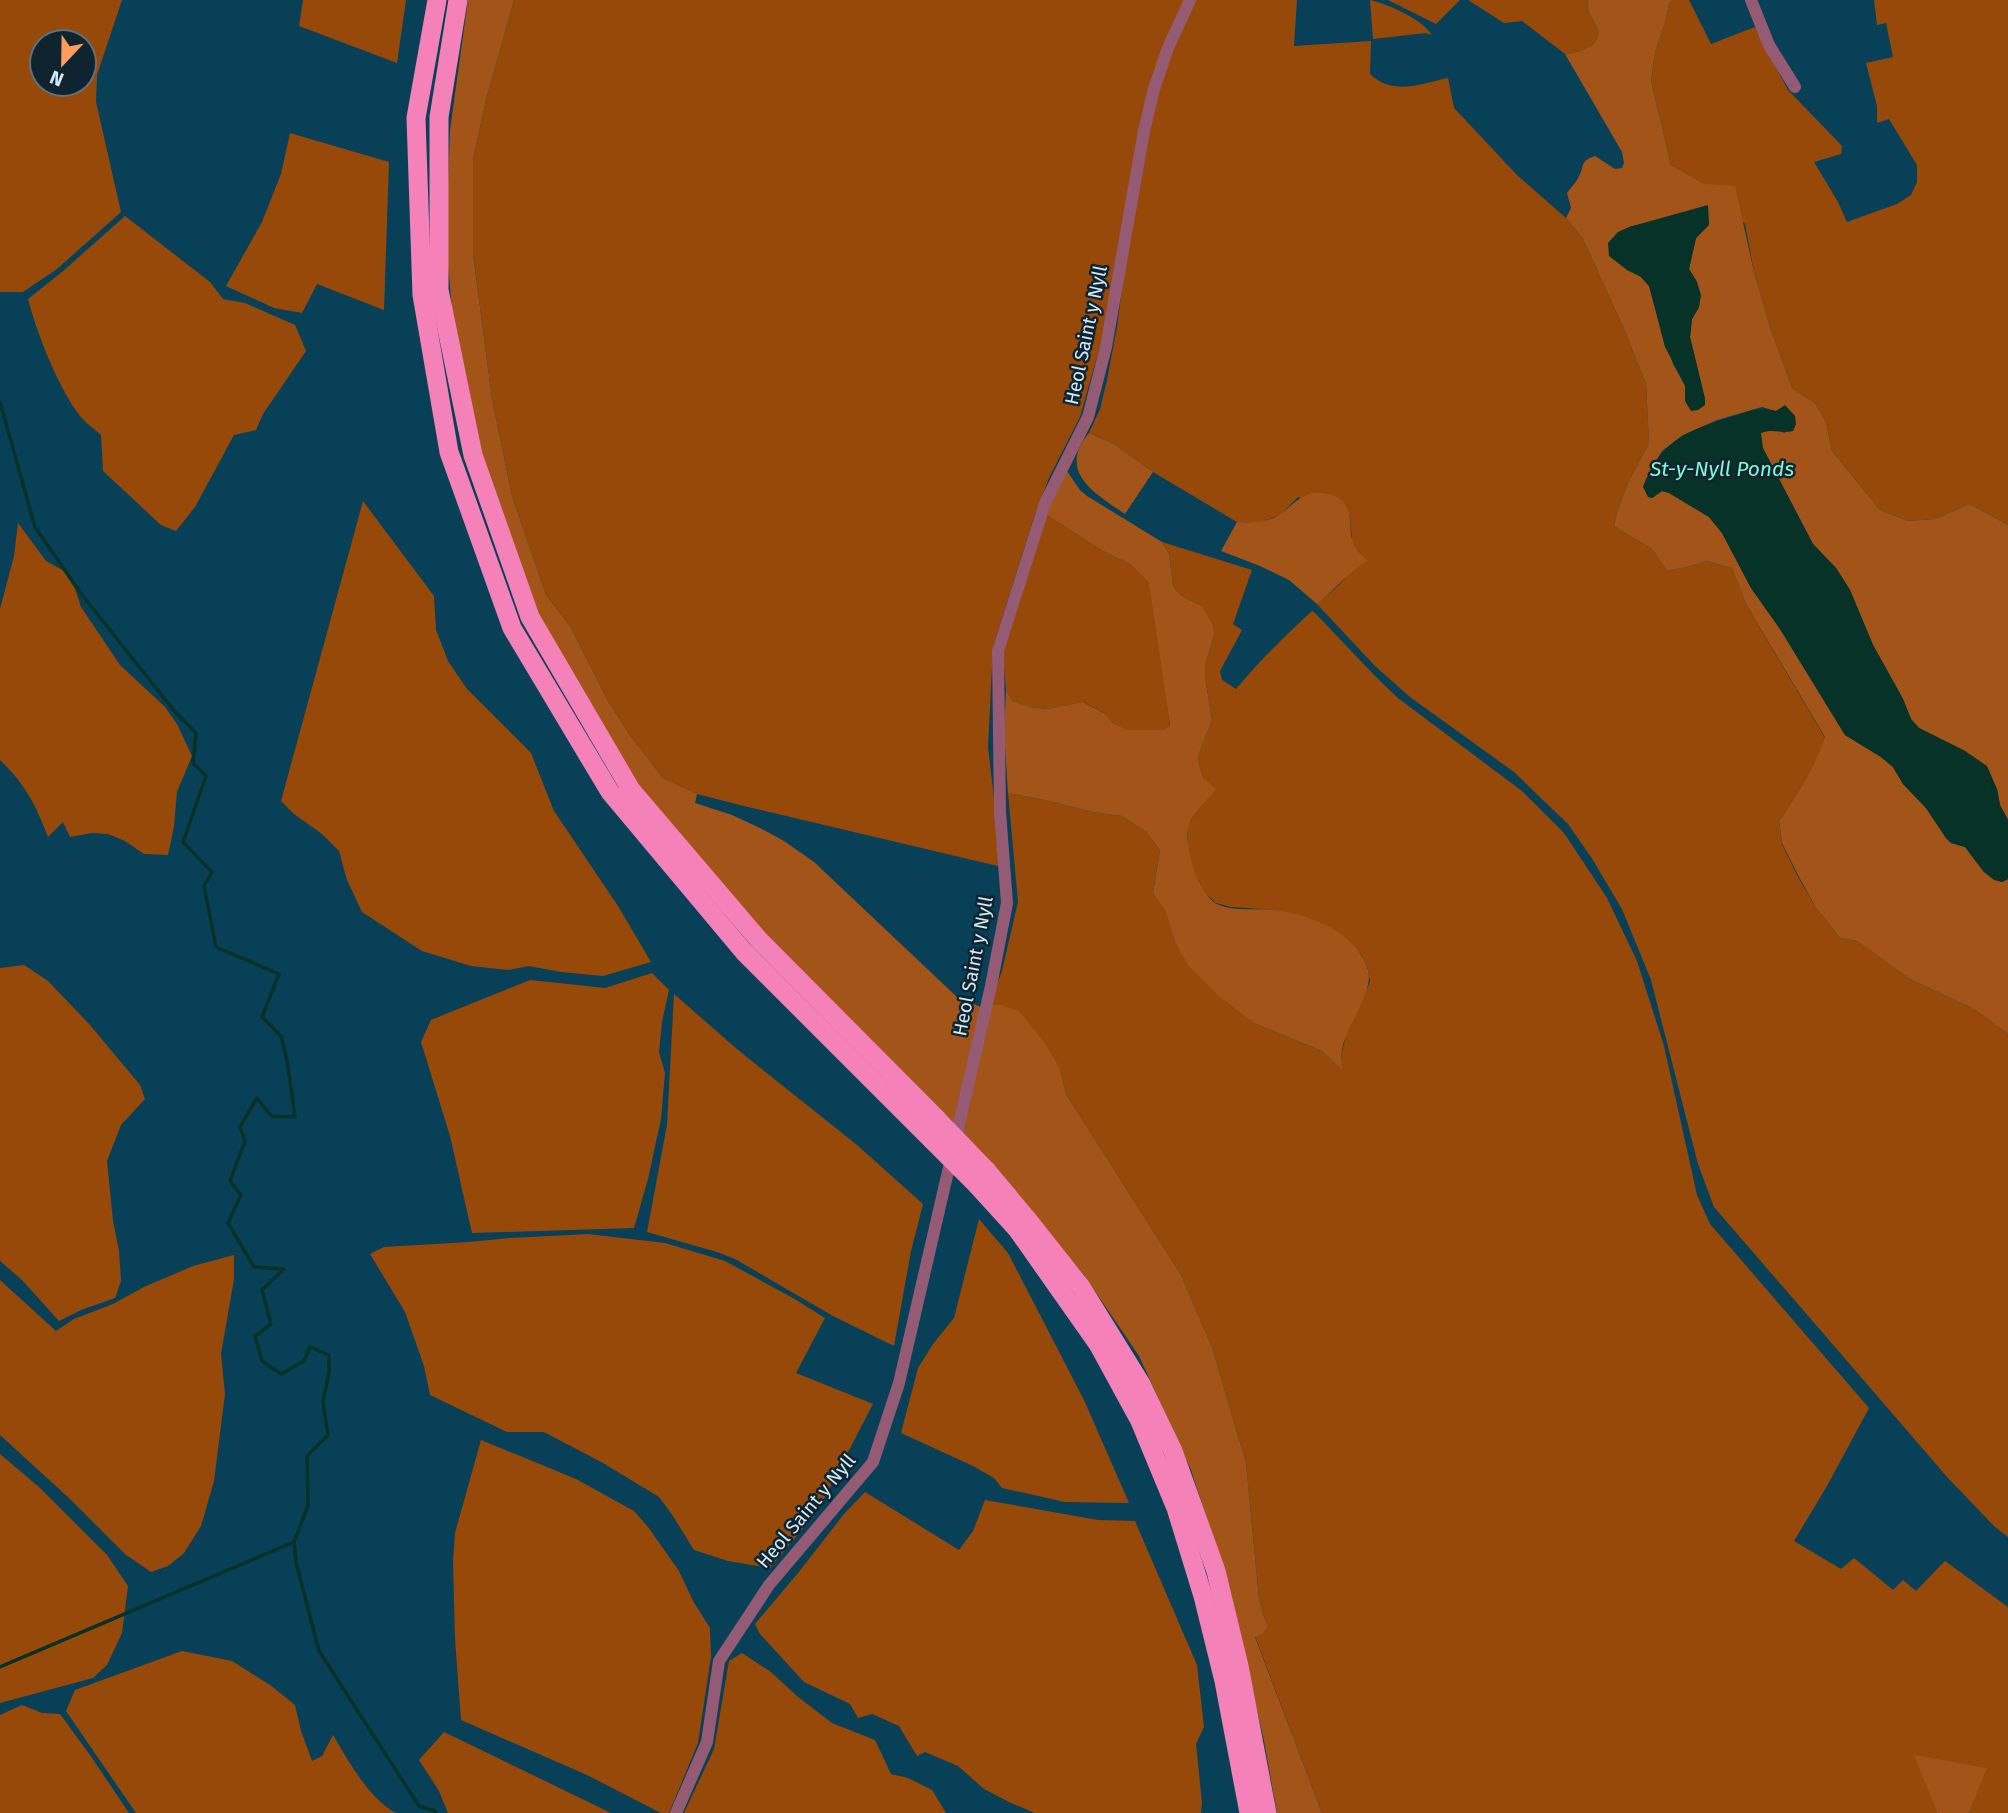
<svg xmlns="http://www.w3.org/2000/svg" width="2008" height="1813" font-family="'Fira Sans',sans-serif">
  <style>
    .green { fill: #97490a; fill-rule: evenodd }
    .forest { fill: #a35419; fill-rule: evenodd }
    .water { fill: #073227 }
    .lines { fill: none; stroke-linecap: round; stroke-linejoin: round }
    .stream { stroke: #073227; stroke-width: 3.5 }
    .minor { stroke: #955b75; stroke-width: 12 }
    .trunk { stroke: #f482b8; stroke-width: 19 }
    .trunk-bridge { stroke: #f482b8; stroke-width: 19 }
    .labels { text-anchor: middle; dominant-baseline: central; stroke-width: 5; stroke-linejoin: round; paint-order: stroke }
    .street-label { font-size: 19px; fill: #d1eaf8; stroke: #0f242f }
    .water-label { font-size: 21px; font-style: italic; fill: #7ffbd6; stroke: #0f242f }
  </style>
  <rect width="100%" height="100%" fill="#084057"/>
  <g class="green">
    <path d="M0,0h122l-25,75 -1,27 25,110 -64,57 -34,23h-23zM42,42h42v42h-42z"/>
    <polygon points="303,0 406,0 397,63 299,26"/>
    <polygon points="514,0 1186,0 1171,28 1101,343 1080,417 1049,478 1036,511 993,647 988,747 1002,867 740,805 697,794 663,778 629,734 608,701 570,626 546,595 512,496 492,399 473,254 473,159 486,100"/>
    <path d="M1193,0h104l-3,46 77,-5 -1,33c23,22 51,10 78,4l6,30 63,67 49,43 17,21 42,92 21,53 3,59 -21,40 -11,29 -3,14 38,23 15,22 20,-4 20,-6 25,7 14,36 79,134c-11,30 -28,57 -46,83l3,23 16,33 17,29 25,32 17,3 53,38 64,30 34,25v503l-13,-10 -47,-49 -234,-271 -16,-43 -47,-184 -29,-71 -31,-52 -23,-33 -54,-52 -104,-75 -35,-31 -58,-62 21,-18 14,-15 4,-22 -4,-8 -2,-25 -52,-19 -17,17 -11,5 -14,4 -19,-1 -84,-50 -39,-28 -25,-11 11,-24 7,-29 10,-53 15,-112 33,-156z"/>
    <path d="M1370,0c18,4 52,19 62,35l-6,-2 -53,6z"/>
    <polygon points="1388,0 1460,0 1436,24"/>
    <path d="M1468,0h120c-2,11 4,16 8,26 10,19 -17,27 -31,28l-43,-33 -18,2z"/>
    <polygon points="1673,0 1689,0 1711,44 1755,27 1788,90 1842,146 1841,154 1814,162 1838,202 1847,222 1897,204 1911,195 1917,182 1917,165 1889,119 1877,123 1877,106 1866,63 1893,57 1886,23 1877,25 1874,0 2008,0 2008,525 1970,504 1935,519 1908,521 1880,510 1832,451 1826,422 1815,403 1792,388 1770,327 1754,272 1745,224 1705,184 1671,165 1651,81 1655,52 1665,23 1669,4"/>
    <polygon points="290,133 389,162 384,310 317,284 302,313 274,308 226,286 262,222 281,174"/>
    <path d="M125,216l85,66 13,17 22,4 50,22 11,26 -43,63 -7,16 -22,5 -39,72 -19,24 -15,-6 -58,-54 -2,-36c-8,-7 -18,-14 -24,-23 -21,-30 -40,-79 -49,-113l34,-27z"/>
    <polygon points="363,501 434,596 436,630 448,661 467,689 531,753 554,811 618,906 651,962 603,976 561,972 529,966 508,970 471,966 422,951 362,912 347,880 339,851 322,834 294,814 281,801"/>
    <polygon points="1047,515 1101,550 1130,564 1150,582 1170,726 1164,730 1126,730 1113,723 1106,714 1084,702 1047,709 1031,707 1013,701 1006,691 1003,653"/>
    <path d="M18,523l28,38 18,10 11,18 6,18 39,58 45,42 12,17 15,32 -15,36 -3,34 -6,29 -24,-1 -19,-13 -17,-7 -16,-1 -22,4 -7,-15 -15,15c-12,-32 -23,-53 -48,-77v-151l14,-53z"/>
    <path d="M1162,542l90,28 -19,54 9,6 -22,41 2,9 14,9c23,-28 49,-53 76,-78l3,2 61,64 22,21 124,93 42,42 43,65 30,63 27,85 33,149 13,29 159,184 -42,78 -33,55 47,28 13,-11 39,32 10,-10 13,11 29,-30 63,46v206h-39l17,-45 -71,-12 22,57h-615l-67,-177 13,-10 -6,-14 -3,-14 -13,-135 -34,-116 -31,-72 -115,-181 -6,-25 -71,-64 13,-34 16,-69 -10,-109 37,7 48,12 29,4 24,16 14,18 -7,43 12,16 10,33 79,81 68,28 19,18 1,-18 5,-19 23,-50 -2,-13 -6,-13 -12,-14 -10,-8 -28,-15 -38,-9 -43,-3 -15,-4 -12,-11 -11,-23 -5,-18v-26l8,-13 8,-33 -4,-11 -2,-12 14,-36 -7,-43v-12l9,-29 -12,-30 -22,-11 -7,-9 -4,-32z"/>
    <polygon points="24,965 48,981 90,1025 140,1085 145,1099 121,1125 107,1161 113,1221 119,1251 121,1281 115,1298 81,1310 59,1321 22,1280 0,1261 0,968"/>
    <polygon points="652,973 669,990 662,1022 659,1052 665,1073 661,1119 648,1179 634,1228 472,1233 450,1136 421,1042 431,1020 530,980 605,988"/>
    <polygon points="674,994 738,1050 857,1145 923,1204 911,1251 894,1346 833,1316 735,1259 717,1252 647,1232 667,1125"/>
    <polygon points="979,1219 1008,1253 1084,1400 1129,1503 1065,1502 1002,1488 994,1478 973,1466 901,1433 918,1368 933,1344 954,1318"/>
    <polygon points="588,1234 665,1243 725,1261 793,1298 825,1318 796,1373 873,1404 818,1510 770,1568 728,1561 694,1550 671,1513 659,1497 603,1463 544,1432 507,1432 430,1395 424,1366 405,1312 370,1254 384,1247 469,1242 510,1238"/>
    <polygon points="234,1255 234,1279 221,1354 225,1394 214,1481 201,1526 184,1553 168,1566 151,1572 125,1554 69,1498 0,1435 0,1280 56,1331 74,1319 113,1304 144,1287 193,1266"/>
    <polygon points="481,1440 576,1479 634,1511 648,1527 679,1571 693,1601 710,1628 711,1657 698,1743 669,1813 661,1813 587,1775 461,1720 455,1639 453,1561 455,1533"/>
    <polygon points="0,1454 40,1488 107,1555 128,1586 122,1633 107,1665 93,1678 0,1703"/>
    <polygon points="865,1492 959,1550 973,1531 985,1500 1098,1520 1135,1521 1197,1665 1204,1727 1196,1744 1202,1803 1201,1813 1035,1813 1011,1803 984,1789 958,1766 925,1752 917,1756 899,1726 872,1714 858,1718 850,1704 804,1682 760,1634 755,1624 798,1573 844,1514"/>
    <path d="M182,1651l50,10 38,24 25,20 6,26 11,30 10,-5 11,-21c18,30 33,59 62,78h-259l-70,-102 9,-21z"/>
    <polygon points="742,1653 771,1672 798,1697 832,1723 875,1740 891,1774 908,1778 932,1790 946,1813 684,1813 714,1749 729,1661"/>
    <polygon points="22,1705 42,1713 60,1714 90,1755 129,1813 0,1813 0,1715"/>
    <polygon points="444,1732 611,1813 448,1813 439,1791 419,1760"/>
  </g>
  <g class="forest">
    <polygon points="468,0 514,0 486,100 473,159 473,254 492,399 512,496 546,595 570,626 608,701 629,734 663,778 697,794 695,803 732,815 760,828 784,841 814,862 957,997 981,1007 955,1124 670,841 530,611 475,454 455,344 446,241 450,130"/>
    <path d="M1588,0h85l-4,4 -4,19 -10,29 -4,29 20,84 34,19 30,2 19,86 16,55 22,61 23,15 11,19 6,29 48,59 28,11 27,-2 35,-15 38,21v295l-8,-15 -3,-16 -32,-38 -46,-23 -8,-9 -8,-20 -30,-54 -23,-55 -14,-22 -23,-24 -51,-96 -2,-15 11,-4 14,4 4,-23 -4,-4 -9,5 -14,-4 -45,13 -34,15 -21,16 -13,22 -6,14 9,11 10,-7 7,2 40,24 13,16 29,55 29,41 65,106 36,22 12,10 10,17 23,24 20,30 5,5 14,4 19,25 18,10 6,-3v155l-34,-25 -64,-30 -53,-38 -17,-3 -25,-32 -16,-29 -17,-34 -3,-22c18,-26 35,-53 46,-84l-79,-133 -14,-36 -25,-7 -20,6 -20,4 -15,-22 -38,-23 3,-14 11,-29 21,-40 -3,-59 -21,-53 -42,-92 -17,-21 5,-10 -4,-15c3,-5 8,-9 11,-15 7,-11 1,-17 17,-22l20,13 7,-1 2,-5 -2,-11 -57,-98c14,-1 41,-9 31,-28 -4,-10 -10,-15 -8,-26zM1707,215l2,9 -13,14 -7,31 8,13 2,25 -7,12 -2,18 15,62 -20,2v-15l-12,-22 -24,-78 -8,-9 -12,-50 23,-5z"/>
    <path d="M1089,433l25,11 39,28 -28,42c-29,-20 -69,-42 -36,-81z"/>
    <path d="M1067,471l13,19 7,6 75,46 7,12 4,32 7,9 22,11 11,20 1,10 -9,29v12l7,43 -14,36 2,12 4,11 12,10c-8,11 -20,20 -26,33 -9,19 8,72 27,82 16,8 40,4 57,6 35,4 83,22 94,60 6,22 -21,55 -26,79 -1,7 0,14 0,21l-20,-19 -68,-28 -36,-28 -30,-30 -13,-23 -10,-32 -12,-17 7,-43 -14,-18 -24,-16 -29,-4 -48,-12 -37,-7 -4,-62 2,-40 7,10 18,6 16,2 36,-7 23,12 7,9 14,7h37l6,-4 -21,-144 -19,-18 -29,-14 -54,-35 3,-10z"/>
    <path d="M1312,493c21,0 34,3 38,26 1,8 0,16 3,23 2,8 9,13 14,19 -19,12 -33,29 -50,43l-28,-24 -29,-14 -39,-15 16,-29c16,1 33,1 46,-10 12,-9 14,-14 29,-19z"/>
    <polygon points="989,1005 1000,1005 1019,1011 1046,1045 1060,1069 1066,1094 1181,1275 1212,1347 1246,1463 1259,1598 1262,1612 1268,1626 1262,1634 1255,1637 1322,1813 1277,1813 1264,1741 1229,1586 1191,1470 1139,1356 1084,1275 960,1129"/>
    <polygon points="1914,1755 1987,1768 1969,1813 1937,1813"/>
  </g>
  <g class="water">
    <polygon points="1708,205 1709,225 1696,238 1689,269 1697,282 1701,295 1699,307 1692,319 1690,337 1705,399 1705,405 1698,410 1691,411 1685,401 1685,385 1665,347 1649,286 1641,277 1627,270 1609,256 1608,243 1618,232 1629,227"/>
    <path d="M1785,405l10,11 1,8 -3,7c-13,3 -19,-3 -32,2l2,15 50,96 23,24 14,22 23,55 30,54 8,20 8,9 46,23 22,15 10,23 3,16 8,15v59l-6,3 -8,-2 -10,-8 -19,-25 -14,-4 -5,-5 -20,-30 -23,-24 -10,-17 -12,-10 -36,-22 -65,-106 -29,-41 -29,-55 -13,-16 -40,-24 -7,-2 -10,7 -4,-1 -5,-10c19,-49 45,-56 91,-71 17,-5 23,-10 42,-5z"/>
  </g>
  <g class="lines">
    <g class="stream">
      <polyline points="0,402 35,527 82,595 176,713 196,733 193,763 206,776 183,842 212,872 204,886 216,947 279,974 262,1017 281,1036 287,1060 295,1117 271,1116 257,1098 240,1127 245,1141 230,1181 241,1195 228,1223 254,1267 284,1269 262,1290 271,1324 255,1336 262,1361 281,1374 304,1361 310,1347 329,1355 329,1372 323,1402 328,1435 307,1456 308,1506 294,1542 296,1562 319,1651 419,1806 435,1811 436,1813"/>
      <polyline points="0,1667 294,1542"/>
    </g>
    <g class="minor">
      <polyline points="1751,0 1769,45 1795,87"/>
      <polyline points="676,1813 707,1742 719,1661 769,1585 873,1462 899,1383 991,986 1007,903 1000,812 998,651 1045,503 1088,417 1106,347 1144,131 1154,89 1168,48 1190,0"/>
    </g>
    <g class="trunk">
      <polyline points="437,0 416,118 422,295 449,452 512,628 610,792 744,952 932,1140"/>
      <polyline points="458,0 439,117 439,290 473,455 530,617 631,790 759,940 936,1118"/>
      <polyline points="987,1171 1027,1219 1081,1287 1141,1384 1173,1451 1216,1571 1239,1666 1267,1813"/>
      <polyline points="977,1185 1017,1229 1098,1344 1140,1421 1176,1508 1203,1596 1224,1681 1249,1813"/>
    </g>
    <g class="trunk-bridge">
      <polyline points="936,1118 987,1171"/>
      <polyline points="932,1140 977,1185"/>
    </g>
  </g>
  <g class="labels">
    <g class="street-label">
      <text transform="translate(1086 335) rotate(-78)">Heol Saint y Nyll</text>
      <text transform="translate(973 966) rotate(-79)">Heol Saint y Nyll</text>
      <text transform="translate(806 1511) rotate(-50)">Heol Saint y Nyll</text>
    </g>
    <g class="water-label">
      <text x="1722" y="469">St-y-Nyll Ponds</text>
    </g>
  </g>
  <g transform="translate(63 63) rotate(202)"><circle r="33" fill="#0f242f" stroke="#5d737f" stroke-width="2"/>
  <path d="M0-5L12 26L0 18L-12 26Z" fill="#ff9b5b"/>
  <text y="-10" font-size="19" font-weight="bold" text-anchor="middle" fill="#d1eaf8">N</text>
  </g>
</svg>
